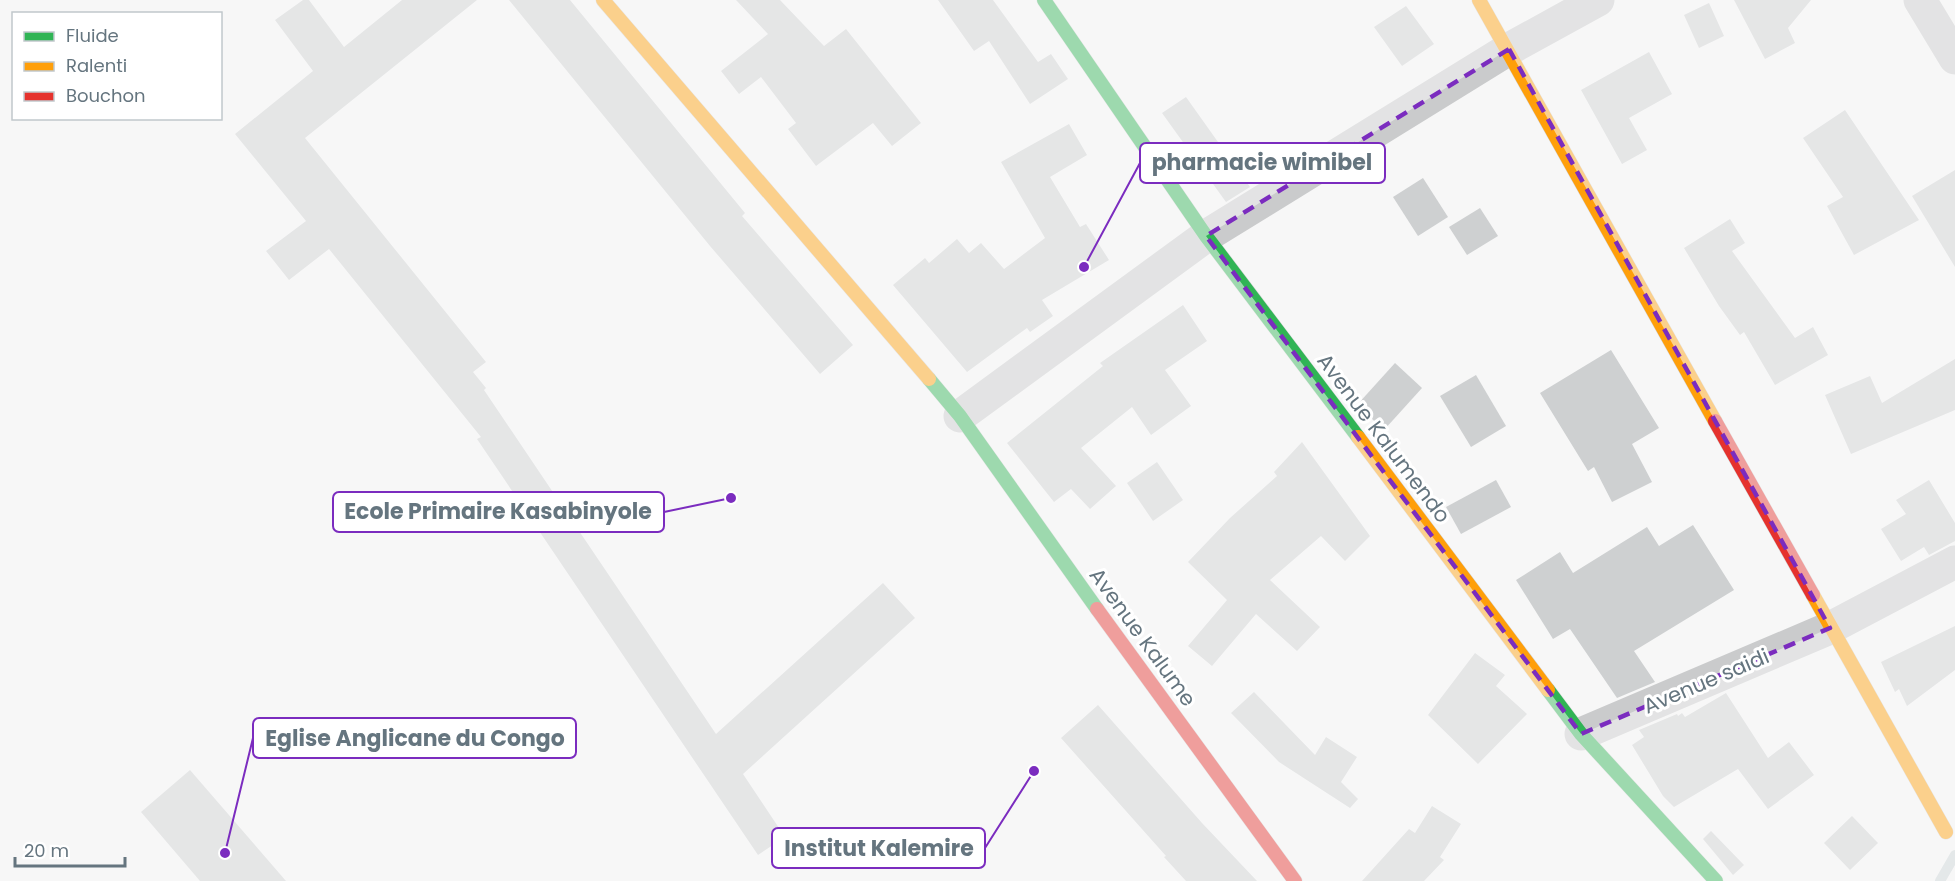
<svg xmlns="http://www.w3.org/2000/svg" width="1955" height="881" font-family="Poppins,sans-serif">
  <style>
    .lines { fill: none; stroke-linecap: round; stroke-linejoin: round }
    .stream { stroke: #ccd4d7; stroke-width: 10 }
    .building { fill: #ced0d1 }
    .fast-casing { stroke: #d3d4d5; stroke-width: 15 }
    .slow-casing { stroke: #d3d4d5; stroke-width: 15 }
    .jam-casing { stroke: #d3d4d5; stroke-width: 15 }
    .street { stroke: #cacbcc; stroke-width: 33 }
    .fast { stroke: #30b455; stroke-width: 14 }
    .slow { stroke: #ff9f0a; stroke-width: 14 }
    .jam { stroke: #e5322d; stroke-width: 14 }
    .marked { fill: none; stroke: #7b2cbf; stroke-width: 4.5; stroke-dasharray: 12 8; stroke-linejoin: round }
    .labels { text-anchor: middle; dominant-baseline: central; stroke-width: 6; stroke-linejoin: round; paint-order: stroke }
    .street-label { font-size: 21px; fill: #65757f; stroke: #fff }
    .leader { fill: none; stroke: #7b2cbf; stroke-width: 2 }
    .callout-dot { fill: #7b2cbf; stroke: #fff; stroke-width: 2 }
    .callout { fill: #fff; stroke: #7b2cbf; stroke-width: 2 }
    .callout-label { font-size: 22px; text-anchor: middle; font-weight: bold; fill: #65757f }
  </style>
  <rect width="100%" height="100%" fill="#f7f7f7"/>
  <g class="lines">
    <polyline class="stream" points="1940,881 1955,855"/>
  </g>
  <g class="building">
    <polygon points="303,0 309,0 344,47 402,0 477,0 305,138 486,362 473,372 486,388 484,390 716,734 883,583 915,618 743,774 785,837 758,855 477,439 481,437 329,249 289,280 266,251 306,221 235,134 313,71 275,20"/>
    <polygon points="509,0 570,0 745,213 742,216 853,345 820,374 710,246"/>
    <polygon points="736,0 780,0 824,46 846,29 921,123 892,146 873,123 816,166 788,129 796,123 761,77 739,94 721,71 768,34"/>
    <polygon points="938,0 993,0 1038,62 1051,54 1068,79 1030,104 989,41 974,51"/>
    <polygon points="1734,0 1811,0 1788,28 1795,43 1765,59"/>
    <polygon points="1709,3 1724,36 1699,48 1684,15"/>
    <polygon points="1406,6 1434,44 1402,66 1374,27"/>
    <polygon points="1649,52 1672,94 1629,118 1647,150 1622,164 1581,90"/>
    <polygon points="1186,97 1250,187 1226,202 1162,113"/>
    <polygon points="1845,110 1919,220 1854,255 1827,206 1843,197 1803,138"/>
    <polygon points="1069,124 1087,155 1050,177 1080,227 1086,224 1109,260 1042,300 1053,316 1030,332 1027,328 967,372 893,285 925,258 929,263 957,239 969,253 981,243 1004,269 1045,238 1001,162"/>
    <polygon points="1955,170 1955,267 1912,196"/>
    <polygon points="1423,178 1448,217 1418,236 1393,197"/>
    <polygon points="1480,208 1498,236 1467,255 1449,227"/>
    <polygon points="1730,219 1745,243 1732,251 1795,338 1813,327 1828,355 1775,385 1744,332 1740,335 1719,306 1684,248"/>
    <polygon points="1183,305 1207,341 1165,370 1191,406 1151,435 1132,407 1081,448 1116,486 1090,509 1071,489 1054,502 1007,443 1103,366 1100,363"/>
    <polygon points="1611,350 1659,428 1632,444 1652,482 1612,502 1594,467 1588,471 1540,393"/>
    <polygon points="1955,359 1955,410 1851,454 1825,395 1870,376 1882,403"/>
    <polygon points="1395,363 1422,388 1384,430 1357,405"/>
    <polygon points="1476,375 1506,426 1471,447 1440,396"/>
    <polygon points="1302,442 1370,536 1345,561 1321,536 1270,580 1320,627 1297,651 1256,614 1212,666 1188,646 1227,600 1188,562 1230,518 1277,476 1274,472"/>
    <polygon points="1157,462 1183,500 1153,521 1127,483"/>
    <polygon points="1496,480 1511,507 1461,534 1446,507"/>
    <polygon points="1929,480 1955,523 1955,541 1929,555 1924,547 1901,561 1881,529 1906,514 1896,500"/>
    <polygon points="1693,525 1734,590 1634,651 1655,682 1617,698 1570,629 1553,639 1516,580 1560,552 1573,573 1647,527 1659,546"/>
    <polygon points="1955,626 1955,670 1907,706 1899,689 1895,692 1881,662"/>
    <polygon points="1475,653 1505,675 1496,686 1527,714 1478,764 1428,715"/>
    <polygon points="1254,692 1315,755 1326,737 1357,757 1341,782 1358,799 1350,808 1279,762 1231,713"/>
    <polygon points="1726,693 1768,758 1789,742 1814,775 1768,809 1738,769 1674,807 1663,796 1632,745 1644,737 1639,730 1677,714 1678,716 1682,713 1685,717"/>
    <polygon points="1098,705 1202,823 1257,881 1186,881 1164,857 1166,856 1061,738"/>
    <polygon points="190,770 286,881 200,881 141,812"/>
    <polygon points="1432,806 1461,824 1440,857 1444,860 1424,881 1362,881 1409,829 1415,833"/>
    <polygon points="1852,816 1878,843 1850,870 1824,843"/>
    <polygon points="1711,831 1744,865 1733,875 1703,839"/>
  </g>
  <g class="lines">
    <g class="fast-casing">
      <g id="fast">
        <polyline points="1044,0 1206,236 1358,437"/>
        <polyline points="929,379 960,416 1097,609"/>
        <polyline points="1548,690 1581,734 1716,881"/>
      </g>
    </g>
    <g class="slow-casing">
      <g id="slow">
        <polyline points="603,0 929,379"/>
        <polyline points="1479,0 1715,421"/>
        <polyline points="1358,437 1548,690"/>
        <polyline points="1813,595 1946,832"/>
      </g>
    </g>
    <g class="jam-casing">
      <g id="jam">
        <polyline points="1715,421 1813,595"/>
        <polyline points="1097,609 1295,881"/>
      </g>
    </g>
    <g class="street">
      <polyline points="1920,0 1955,58"/>
      <polyline points="960,416 1206,236 1509,49 1598,0"/>
      <polyline points="1581,734 1830,628 1955,562"/>
    </g>
    <use href="#fast" class="fast"/>
    <use href="#slow" class="slow"/>
    <use href="#jam" class="jam"/>
  </g>
  <path d="M0 0H1955V881H0ZM1509,49l321,579 -249,106 -375,-498z" fill="#f7f7f7" fill-opacity=".55" fill-rule="evenodd"/>
  <path class="marked" d="M1509,49l321,579 -249,106 -375,-498z"/>
  <g class="labels">
    <g class="street-label">
      <text transform="translate(1384 438) rotate(53)">Avenue Kalumendo</text>
      <text transform="translate(1143 637) rotate(54)">Avenue Kalume</text>
      <text transform="translate(1706 681) rotate(-23)">Avenue saidi</text>
    </g>
  </g>
  <path class="leader" d="M1084 267L1140 163M731 498L664 512M225 853L253 738M1034 771L985 848"/>
  <g class="callout-dot">
    <circle cx="1084" cy="267" r="6"/>
    <circle cx="731" cy="498" r="6"/>
    <circle cx="225" cy="853" r="6"/>
    <circle cx="1034" cy="771" r="6"/>
  </g>
  <g class="callout">
    <rect x="1140" y="143" width="245" height="40" rx="6"/>
    <rect x="333" y="492" width="331" height="40" rx="6"/>
    <rect x="253" y="718" width="323" height="40" rx="6"/>
    <rect x="772" y="828" width="213" height="40" rx="6"/>
  </g>
  <g class="callout-label">
    <text x="1262" y="170">pharmacie wimibel</text>
    <text x="498" y="519">Ecole Primaire Kasabinyole</text>
    <text x="415" y="746">Eglise Anglicane du Congo</text>
    <text x="879" y="856">Institut Kalemire</text>
  </g>
  <rect x="12" y="12" width="210" height="108" fill="#ffffff" stroke="#c1c8cc" stroke-width="1.5"/>
  <rect x="24" y="32" width="30" height="9" fill="#30b455" stroke="#c1c8cc" stroke-width="1.5"/>
  <text x="66" y="42" font-size="18" fill="#65757f">Fluide</text>
  <rect x="24" y="62" width="30" height="9" fill="#ff9f0a" stroke="#c1c8cc" stroke-width="1.5"/>
  <text x="66" y="72" font-size="18" fill="#65757f">Ralenti</text>
  <rect x="24" y="92" width="30" height="9" fill="#e5322d" stroke="#c1c8cc" stroke-width="1.5"/>
  <text x="66" y="102" font-size="18" fill="#65757f">Bouchon</text>
  <path d="M15 857v9h110v-9" fill="none" stroke="#65757f" stroke-width="3"/>
  <text x="24" y="857" font-size="18" fill="#65757f" stroke="#ffffff" stroke-width="4.5" paint-order="stroke">20 m</text>
</svg>
